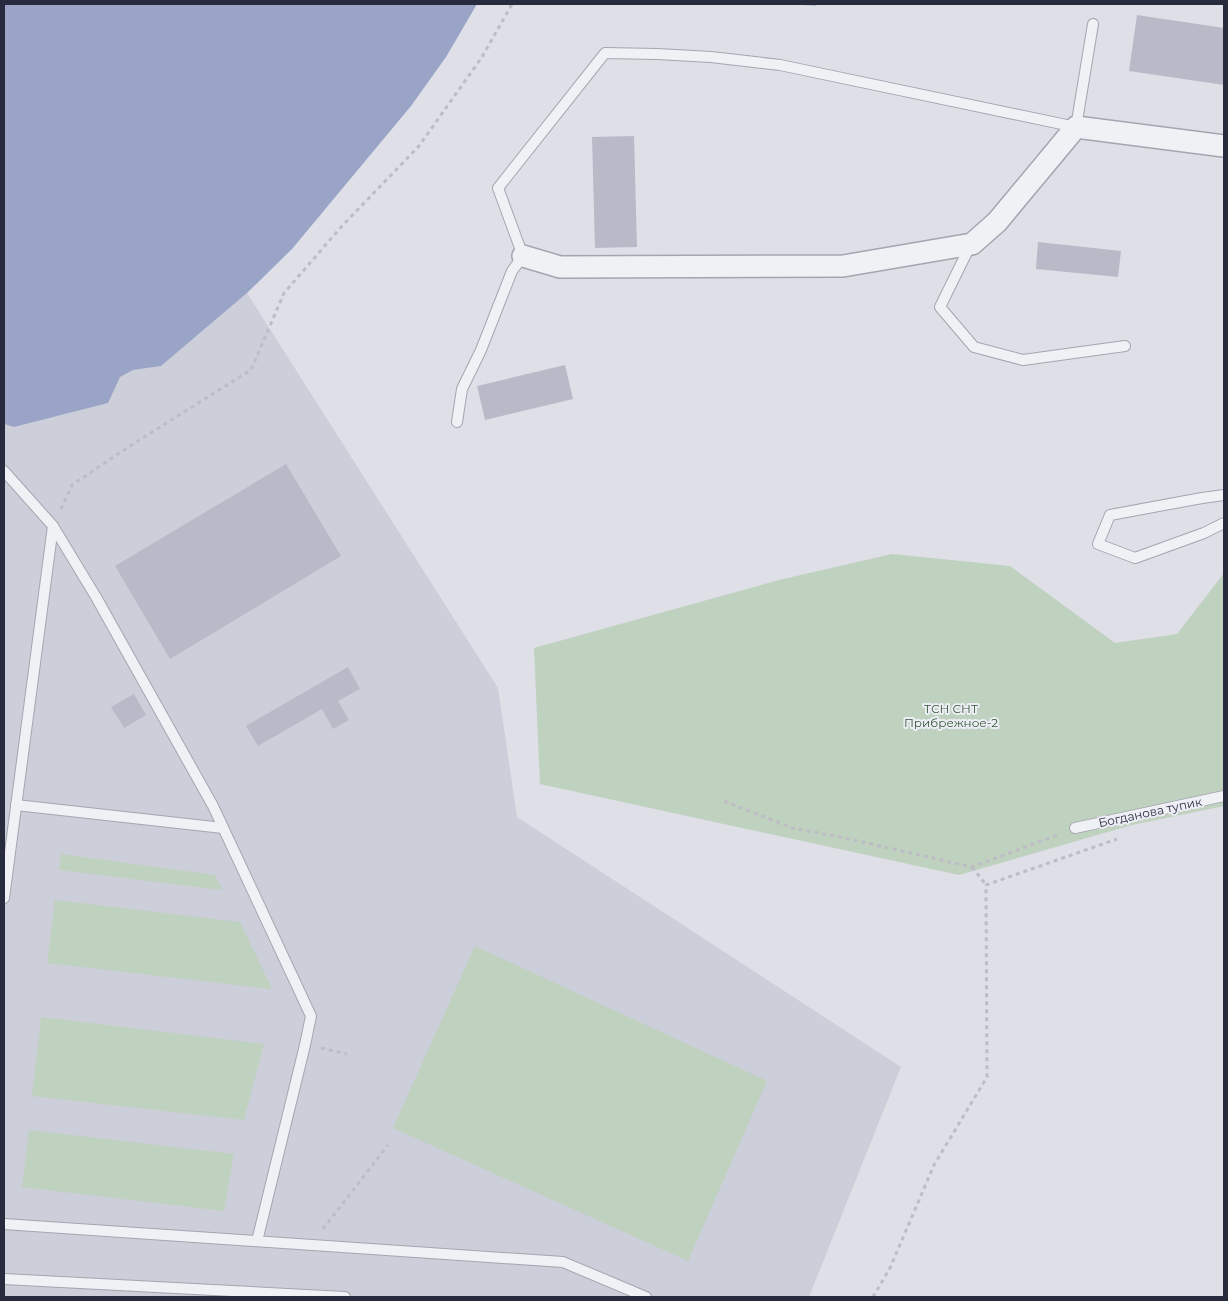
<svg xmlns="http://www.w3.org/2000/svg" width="1228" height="1301" font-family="Montserrat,sans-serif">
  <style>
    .built { fill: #ccced9 }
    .green { fill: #bfd1bf }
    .water { fill: #99a4c6 }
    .building { fill: #b8bac7 }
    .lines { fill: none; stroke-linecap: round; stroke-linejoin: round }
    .service-casing { stroke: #a4a5b1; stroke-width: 12 }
    .minor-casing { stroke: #a4a5b1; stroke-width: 24 }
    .path { stroke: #bcbdc5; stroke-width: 3; stroke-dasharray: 4 4; stroke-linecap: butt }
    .service { stroke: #f0f1f5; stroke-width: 10 }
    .minor { stroke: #f0f1f5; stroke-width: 21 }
    .labels { text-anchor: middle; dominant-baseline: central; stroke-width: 4; stroke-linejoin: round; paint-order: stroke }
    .park-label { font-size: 12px; fill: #355837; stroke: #edeef5 }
    .street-label { font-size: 12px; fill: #282a3d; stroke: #edeef5 }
  </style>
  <rect width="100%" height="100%" fill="#dedfe7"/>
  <polygon class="built" points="247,293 498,688 517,817 901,1067 809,1297 4,1297 4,424 14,427 107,403 120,377 133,370 161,366"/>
  <g class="green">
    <polygon points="892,554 1010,566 1115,643 1177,634 1224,573 1224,806 1132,825 959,875 540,784 534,648 779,580"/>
    <polygon points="61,854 215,875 222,890 59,870"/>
    <polygon points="55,900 240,922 272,989 47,963"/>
    <polygon points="475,946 767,1081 688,1261 393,1128"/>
    <polygon points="41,1017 264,1044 244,1120 32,1096"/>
    <polygon points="29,1130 234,1154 224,1211 22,1187"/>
  </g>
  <polygon class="water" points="4,4 477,4 446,57 411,106 292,249 247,293 161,366 133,370 120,377 108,403 14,427 4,424"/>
  <g class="building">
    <polygon points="803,4 816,4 816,6 803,5"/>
    <polygon points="1137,15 1224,28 1224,85 1129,71"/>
    <polygon points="634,136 637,247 595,248 592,137"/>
    <polygon points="1038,242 1121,251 1118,277 1036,269"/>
    <polygon points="565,365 573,399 485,420 477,386"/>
    <polygon points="286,464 341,556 170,659 115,566"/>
    <polygon points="348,667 360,689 338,701 349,720 333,729 322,709 258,746 246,726"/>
    <polygon points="134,694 146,715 124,728 111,707"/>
  </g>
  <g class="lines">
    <g class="service-casing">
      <g id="service">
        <polyline points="971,244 940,307 974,347 1023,360 1125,346"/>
        <polyline points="457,422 462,389 481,350 512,271 523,256 498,188 605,53 657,54 711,57 780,65 1076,127 1093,24"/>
        <polyline points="4,471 53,526 4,898"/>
        <polyline points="1224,495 1202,498 1110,515 1098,544 1135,558 1204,533 1224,523"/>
        <polyline points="53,526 96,597 213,806 311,1016 305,1045 257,1241"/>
        <polyline points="16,805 223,828"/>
        <polyline points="1075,828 1224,796"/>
        <polyline points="4,1224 563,1262 646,1297"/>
        <polyline points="4,1279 345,1297"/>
      </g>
    </g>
    <g class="minor-casing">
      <polyline id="minor" points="523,256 560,267 843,266 972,244 997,222 1076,127 1224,146"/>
    </g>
    <g class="path">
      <polyline points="61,509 72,485 133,444 251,370 284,293 342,226 419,146 482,57 512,4"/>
      <polyline points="724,801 792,828 845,838 972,867 1060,834"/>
      <polyline points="972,867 986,885"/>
      <polyline points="321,1048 347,1054"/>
      <polyline points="323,1229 388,1145"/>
      <polyline points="873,1297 890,1268 934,1165 987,1077 986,885 1117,839"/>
    </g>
    <use href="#service" class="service"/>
    <use href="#minor" class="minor"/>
  </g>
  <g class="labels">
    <g class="park-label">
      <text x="951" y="708">ТСН СНТ<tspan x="951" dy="14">Прибрежное-2</tspan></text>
    </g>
    <g class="street-label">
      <text transform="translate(1150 812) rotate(-12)">Богданова тупик</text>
    </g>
  </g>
  <rect width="1228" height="1301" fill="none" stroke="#282a3d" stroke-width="10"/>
</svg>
